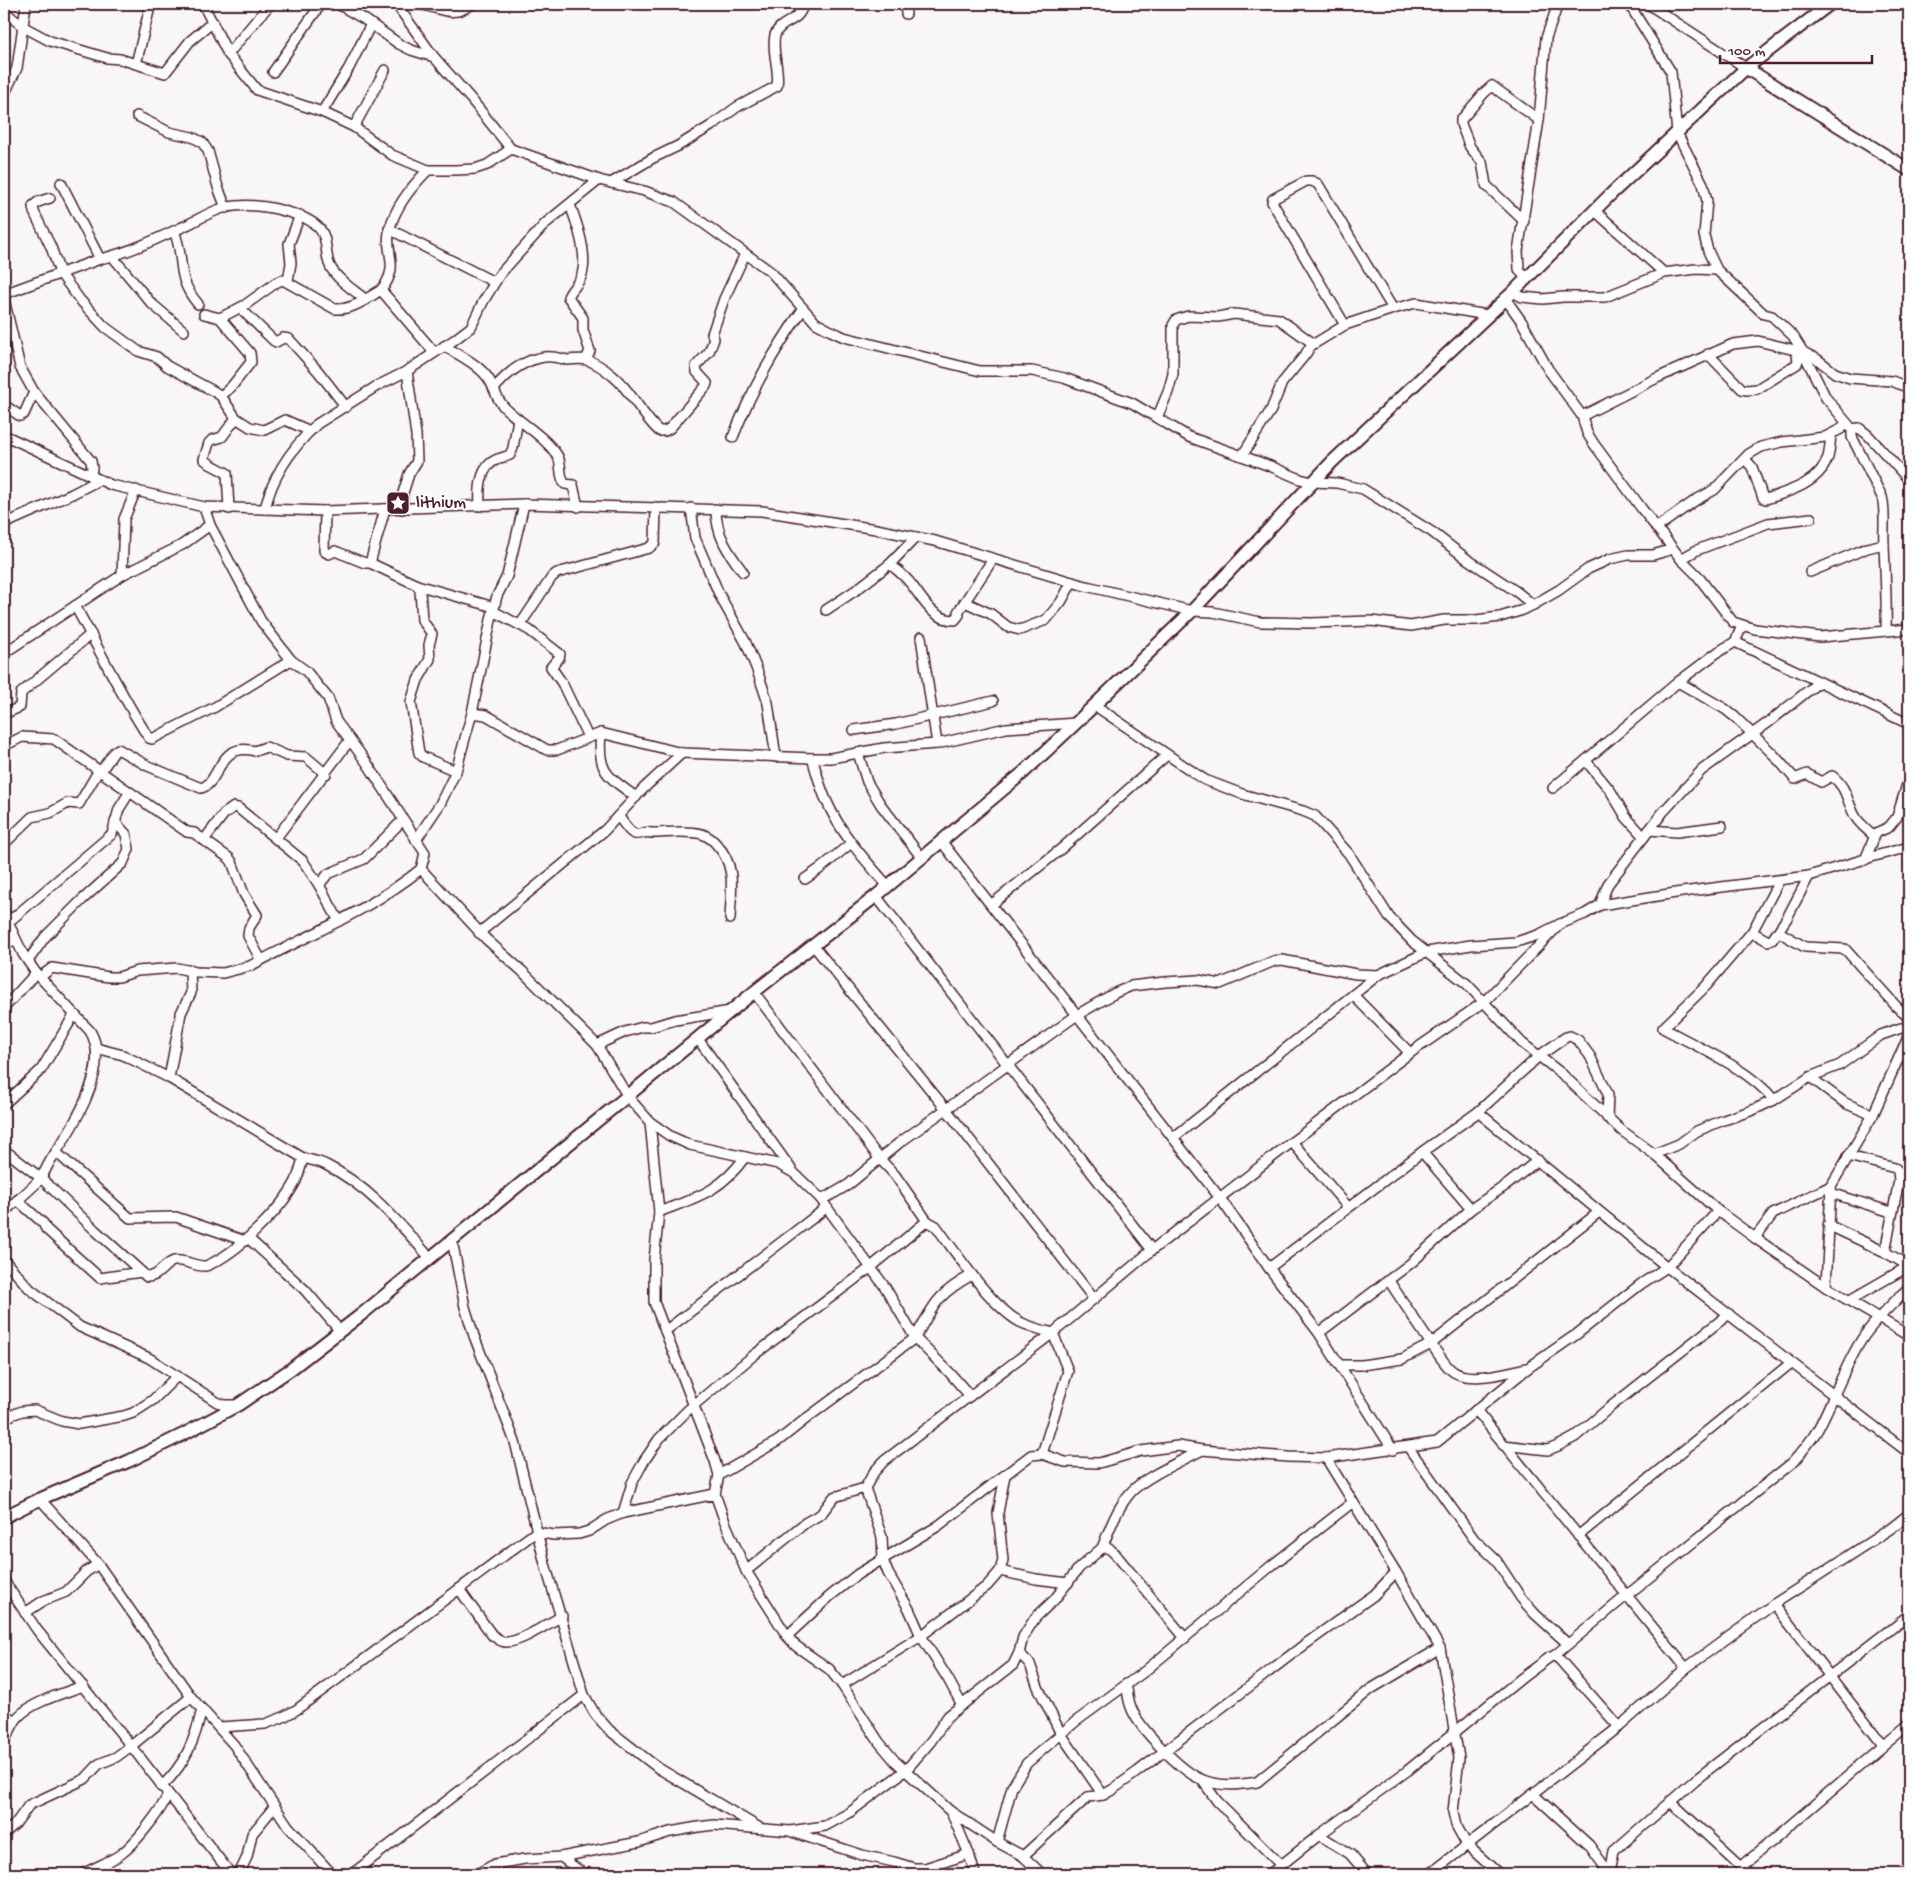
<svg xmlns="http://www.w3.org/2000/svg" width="1913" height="1878" font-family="'Gochi Hand',sans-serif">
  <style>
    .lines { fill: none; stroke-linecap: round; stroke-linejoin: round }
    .minor-casing { stroke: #4a1f2b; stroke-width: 12 }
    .tertiary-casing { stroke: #4a1f2b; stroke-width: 15 }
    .minor { stroke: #fff; stroke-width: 9 }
    .tertiary { stroke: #fff; stroke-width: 11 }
    .labels { text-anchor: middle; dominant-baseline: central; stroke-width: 4; stroke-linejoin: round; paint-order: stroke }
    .poi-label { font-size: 18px; fill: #4a1f2b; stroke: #fff; text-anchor: start }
  </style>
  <rect width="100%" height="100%" fill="#f8f6f7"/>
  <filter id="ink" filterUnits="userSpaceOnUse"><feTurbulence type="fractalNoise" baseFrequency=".02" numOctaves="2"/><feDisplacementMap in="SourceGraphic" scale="10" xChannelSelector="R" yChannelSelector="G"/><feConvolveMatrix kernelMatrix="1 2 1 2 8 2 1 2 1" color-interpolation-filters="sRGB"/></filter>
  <g filter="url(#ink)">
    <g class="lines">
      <g class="minor-casing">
        <g id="minor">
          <polyline points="203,4 228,54 257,90 322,112 354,127 392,155 428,170 456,170 475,169 487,165 511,149 599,180 644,191 674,202 771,272 816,323 831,331 844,337 980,371 1032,371 1064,378 1132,403 1189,437 1270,466 1300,479 1312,482 1337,483 1363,489 1432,532 1467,559 1517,592 1533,605"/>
          <polyline points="338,4 364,19 399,44 411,50 434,57"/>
          <polyline points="396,4 434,57 471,99 511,149"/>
          <path d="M415,4c26,2 34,16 57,0"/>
          <polyline points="905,4 906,14"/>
          <polyline points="1629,4 1671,72 1677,133 1703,184 1707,201 1704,235 1708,251 1717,270 1764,314 1772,316 1793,336 1803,352 1817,359 1835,373 1850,378 1892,381 1909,388"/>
          <polyline points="1648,4 1746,68"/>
          <polyline points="4,11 22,26 50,41 107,58 120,59 165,73 190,41 213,22"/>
          <polyline points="228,54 270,4"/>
          <polyline points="136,64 150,7"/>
          <polyline points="273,72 321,4"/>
          <polyline points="4,95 17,68 26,4"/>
          <polyline points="322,112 349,68 371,24"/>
          <polyline points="137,116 169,132 192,137 202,142 208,151 218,187 226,208"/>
          <polyline points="354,127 385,70"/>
          <path d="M428,170c-16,16 -32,35 -38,58 -7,24 12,37 -9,62l53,62"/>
          <polyline points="61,183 100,259"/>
          <path d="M611,183l42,-25 25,-12 33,-20 26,-19 40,-21c3,-17 -6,-35 -2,-51 5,-15 25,-12 28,-31"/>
          <polyline points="50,198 38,202 33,206 34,212 51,247 60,273 80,300 105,327 138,351 157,357 167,366 215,392 221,396 236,418 250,427 264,430 285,420 310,431"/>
          <path d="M570,205c7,18 19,53 11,72 -3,7 -10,13 -13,20l15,21v12l7,21 -4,8"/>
          <polyline points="1594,210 1664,273"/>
          <polyline points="1524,221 1486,185 1482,162 1470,147 1461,124 1461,120 1484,93 1492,86 1539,120"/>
          <polyline points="389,229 494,282"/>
          <path d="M174,231c12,28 0,45 24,73"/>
          <polyline points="112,256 151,303 184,331"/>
          <polyline points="1526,279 1519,269 1518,251 1539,120 1546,38 1558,4"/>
          <polyline points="288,281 291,263 289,244 300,215"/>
          <polyline points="1513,292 1522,297 1543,299 1563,297 1605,297 1664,273 1696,269 1717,270"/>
          <path d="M4,294l96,-35c31,-7 61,-22 89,-35 12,-6 24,-14 38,-17 19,-3 39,-1 57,4 12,3 25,7 34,16 11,11 6,26 12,39 7,14 24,24 36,34"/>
          <polyline points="1505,298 1522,322 1548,369 1582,416 1587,433 1594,444 1642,509 1681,559 1697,575 1733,622 1755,629 1820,637 1909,629"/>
          <polyline points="4,299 20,367 34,392 91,461 92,467 91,476"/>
          <polyline points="240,308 274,341 276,342 283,338 289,339 318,371 346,407"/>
          <path d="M204,314l16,4 25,-13 32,-23 6,-2 52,29c18,1 31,-10 46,-19"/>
          <polyline points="220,318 250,353 251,362 232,386 221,396"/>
          <polyline points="1345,325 1272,202 1273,199 1306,181 1312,181 1318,184 1393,309"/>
          <path d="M444,346c15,9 34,18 44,32 8,11 6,19 17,30 17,16 39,28 52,47 6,9 1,21 8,29l8,1 5,22"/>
          <polyline points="1708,354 1742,389 1747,390 1757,389 1797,364 1798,360 1796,350"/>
          <path d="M494,389c13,-16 30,-29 50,-32 8,-1 16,1 23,3 6,0 14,-2 19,0 9,2 20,10 27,16 19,15 28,39 46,55h6l5,-3 36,-42 1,-3 -10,-11 -1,-6 13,-14 5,-13 -2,-5 12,-35 21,-45"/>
          <polyline points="4,405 20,416 24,414 34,392"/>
          <path d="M1582,416l75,-38 76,-34 25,-3 45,11 23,46 26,31v8l30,60c4,15 1,31 2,47 1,29 3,57 2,87"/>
          <polyline points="1157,418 1168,392 1173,374 1173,325 1176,320 1188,316 1218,317 1234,314 1279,319 1314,344 1345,325 1393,309 1416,303 1487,315"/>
          <polyline points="1852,429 1859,428 1868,435 1909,480"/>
          <polyline points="4,435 111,485 204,507 325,511 524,504 762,511 876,529 935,541 1082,585 1192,611 1213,612 1260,622 1311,623 1371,621 1411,626 1444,620 1476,620 1500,617 1523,610 1533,605 1559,590 1588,569 1610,559 1628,555 1653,555 1673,549"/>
          <path d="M733,437c19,-48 41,-86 70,-128"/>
          <polyline points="1242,456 1271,410 1282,383 1305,355 1312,344"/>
          <path d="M1745,459l7,8 11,31 3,1c22,-7 54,-16 62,-42 2,-7 2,-15 3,-23"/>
          <path d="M480,506c-1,-16 -1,-40 18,-47 4,-2 8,-2 12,-4l3,-7 5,-29"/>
          <polyline points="204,507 210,525 261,621 291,660 306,671 328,698 336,721 367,763 425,853 421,869 486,939 522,971 597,1045 628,1097 650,1122 670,1136 690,1145 778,1164 794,1173 820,1198 829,1196 848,1185 899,1143 1077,1015 1115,993 1131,986 1165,982 1198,980 1220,984 1274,961 1282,960 1356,974 1378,975 1427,952 1471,945 1516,942 1538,935 1560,924"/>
          <polyline points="691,508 695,538 720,596 746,643 757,670 768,703 776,757"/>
          <polyline points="229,509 227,473 210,464 204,459 209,443 212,440 222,437 236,418"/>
          <path d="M265,509c7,-33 28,-62 52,-85l60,-38 30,-15 47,-31 17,-13 12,-25 17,-28 46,-51 53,-43"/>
          <polyline points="402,509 403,493 409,474 417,461 416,435 407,371"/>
          <path d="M716,509c0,26 12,43 27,63"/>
          <polyline points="325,511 324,551 329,554 335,551 365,563 370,563 417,585 420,590 422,620 432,634 429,645 430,659 418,680 411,702 419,753 423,757 456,771"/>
          <polyline points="4,524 72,494 99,480"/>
          <polyline points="1656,528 1696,500 1714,490 1749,454 1761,447 1782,442 1825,437 1841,429 1846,423"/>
          <polyline points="1681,559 1697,550 1768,523 1811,518"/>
          <polyline points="370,563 385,509"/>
          <path d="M890,564c7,6 15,12 21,20 12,15 21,36 44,36l4,-5 -1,-3 35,-53"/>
          <polyline points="1810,572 1867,548 1884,544"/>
          <polyline points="122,575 124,519 136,490"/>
          <polyline points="417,585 494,607"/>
          <polyline points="4,587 4,590"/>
          <polyline points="965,602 991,614 1008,627 1020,630 1046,620 1061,602 1072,582"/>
          <path d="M75,606c25,44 46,90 74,132l3,1 63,-32 76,-47"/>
          <polyline points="826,610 856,590 890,564 916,537"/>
          <polyline points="493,611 529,630 560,654 559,658 551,667 562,683 588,737"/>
          <polyline points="520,625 552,577 557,573 649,548 655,543 656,507"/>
          <polyline points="921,637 937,744"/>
          <polyline points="1735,642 1909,724"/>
          <polyline points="4,653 122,575 182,545 210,525"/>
          <path d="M1678,682l47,27 10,8 38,37 22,25 12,-5 14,8 11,-6c15,11 15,26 23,40 4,8 13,14 19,20"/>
          <polyline points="1094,705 1205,780 1242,794 1303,811 1315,816 1349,854 1389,917 1412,941 1467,984 1522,1043 1562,1074 1621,1130 1654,1154 1718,1211 1755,1238 1826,1287 1909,1336"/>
          <polyline points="472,713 492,615 497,596 507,576 524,504"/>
          <polyline points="4,714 20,707 21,693 91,634"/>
          <polyline points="854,730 896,724 993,701"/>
          <path d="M601,733c-4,39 6,43 35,64"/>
          <polyline points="4,746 22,737 54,739 187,832 194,833 229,858 232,862 244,894 257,915 249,928 248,936 261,960"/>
          <polyline points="858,753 867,782 881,805 922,858"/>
          <path d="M812,758c5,15 8,30 15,44 14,32 38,58 61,84"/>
          <polyline points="1586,761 1610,790 1626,817 1644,837"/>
          <path d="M101,771l13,-19 4,-3 30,17 53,22c20,-5 16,-47 54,-37l11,-4 21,9 19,1 20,17"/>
          <polyline points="1553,788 1678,682 1718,652 1735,642 1742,626"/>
          <path d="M618,816c4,4 11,17 17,18 6,1 10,-3 16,-1 16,0 35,-3 51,1 6,2 11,6 15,11 20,21 14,47 13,74"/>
          <polyline points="1649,830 1677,832 1722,826"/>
          <polyline points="276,838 350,740"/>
          <polyline points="204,840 224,814 234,807 238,808 303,861 319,885 339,921"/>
          <polyline points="416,840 440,804 456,771 472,713 486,715 547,750 557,750 601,733 682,753 812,758 831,758 884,748 937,744 1006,728 1076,723"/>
          <polyline points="941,841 991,905 1061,849 1167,755"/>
          <polyline points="4,844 32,817 50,813 68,803 79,804 99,770"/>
          <polyline points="1865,860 1876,833 1889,827 1897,817 1909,778"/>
          <polyline points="805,879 821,868 851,843"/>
          <polyline points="319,885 328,874 364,859 403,820"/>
          <polyline points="876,896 1152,1250"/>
          <polyline points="991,905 1220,1198 1269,1268 1319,1333 1393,1450"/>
          <polyline points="1600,905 1608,884 1663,812 1702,770 1769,722 1819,682"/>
          <path d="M4,914l19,40 13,19 54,58c22,35 -18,98 -38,127 -4,6 -7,14 -11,20 -10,12 -25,23 -37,34"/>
          <polyline points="5,915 12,919 112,834 119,809 129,793"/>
          <polyline points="1752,932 1768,941 1772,940 1787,918 1809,876"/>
          <polyline points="1779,932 1805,947 1845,949 1896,1006 1909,1018"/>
          <polyline points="479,933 605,830 644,788 682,753"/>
          <polyline points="813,945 946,1109 1094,1299"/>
          <polyline points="4,948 14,938"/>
          <polyline points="28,961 45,937 82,900 123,863 129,849 126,834 115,822"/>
          <path d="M40,977l12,-9 57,9h10l18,-6 40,-3 19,4 27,1 27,-7c58,-31 119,-55 171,-97"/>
          <polyline points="754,992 879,1158 895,1175 927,1221"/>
          <polyline points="1353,995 1410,1053"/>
          <polyline points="4,1008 36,973"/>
          <polyline points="698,1039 791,1169"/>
          <polyline points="597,1045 625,1032 643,1027 651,1027 675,1020 731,1011"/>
          <path d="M96,1048l27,7 46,23 134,80c7,2 16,3 23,7 43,21 73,58 104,93"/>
          <polyline points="1810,1077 1845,1103 1873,1115"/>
          <polyline points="169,1078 181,1013 191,993 190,970"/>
          <path d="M1774,1100c-26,-32 -75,-52 -111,-72l43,-42 46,-54 27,-51"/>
          <polyline points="4,1104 41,1070 74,1015"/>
          <polyline points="1478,1112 1667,1267 1909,1453"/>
          <polyline points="650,1122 659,1212 654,1260 654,1302 715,1461 719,1475 715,1494"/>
          <polyline points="1173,1138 1378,975"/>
          <polyline points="1292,1142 1348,1207"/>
          <path d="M4,1151l3,1 34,26 54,52 52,47c13,0 16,-13 27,-16 12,-2 20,6 32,5 30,-12 75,-56 90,-85 3,-7 5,-15 7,-23"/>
          <polyline points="56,1152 130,1218 176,1217 245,1241"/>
          <polyline points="1654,1154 1679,1144 1697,1131 1721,1121 1753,1110 1774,1100 1810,1077 1840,1065 1881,1035 1901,1028 1909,1028"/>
          <polyline points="1848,1156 1895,1168 1898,1171 1899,1180 1885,1252"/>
          <polyline points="1831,1193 1891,1212"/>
          <path d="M820,1198l65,89 30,51c19,-33 22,-44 57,-63"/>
          <polyline points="17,1200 43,1223 46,1229 100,1278 141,1272"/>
          <polyline points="1471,1209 1508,1184 1538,1160"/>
          <path d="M659,1212c38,-15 61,-20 86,-55"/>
          <polyline points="1828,1225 1885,1252 1909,1266"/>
          <polyline points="248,1238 305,1290 340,1331"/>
          <polyline points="1755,1238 1773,1214 1831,1186"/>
          <polyline points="452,1240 465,1307 474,1336 515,1442 545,1564 584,1695 595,1714 609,1730 658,1768 758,1827"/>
          <polyline points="4,1260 30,1289 80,1327 149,1358 217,1402 225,1405 238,1405"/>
          <polyline points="1269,1268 1422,1152 1478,1112 1539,1056 1566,1037 1570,1036 1578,1040 1590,1056 1608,1094 1607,1118"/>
          <polyline points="1389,1281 1431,1344 1599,1212"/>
          <polyline points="1826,1287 1831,1186 1873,1115 1909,1035"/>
          <polyline points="1850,1300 1909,1266"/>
          <polyline points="665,1331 826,1208"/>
          <polyline points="1319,1333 1411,1263 1471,1209 1422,1152"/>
          <path d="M1340,1365h22l40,-6 29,-15c6,8 12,18 19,25 16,16 57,3 77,-1"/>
          <polyline points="1476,1410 1686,1668"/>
          <polyline points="4,1418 22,1411 35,1410 62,1421 79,1424 124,1416 133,1413 153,1400 177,1376"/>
          <polyline points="1503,1445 1548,1450 1558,1446 1575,1437 1609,1408 1729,1314"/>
          <polyline points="1408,1447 1474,1539 1496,1560 1521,1598 1535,1614 1568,1644"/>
          <polyline points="1326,1458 1396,1572 1440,1648 1459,1758 1453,1812 1456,1825 1467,1845 1499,1874"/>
          <polyline points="719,1475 778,1441 807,1418 915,1338 950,1373 970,1396"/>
          <polyline points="865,1488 874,1472 884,1461 1053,1333 1152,1250 1292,1142 1410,1053 1484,1002 1560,924 1585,914 1600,905 1682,892 1809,876 1875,856 1909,847"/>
          <polyline points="40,1499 98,1564 191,1697 234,1745 288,1826 332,1874"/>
          <path d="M623,1513l9,-30 12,-22 15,-22 29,-29 66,-55 116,-87 57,-47 9,5c20,27 55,80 84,96 10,5 22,8 33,11l15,38 -26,83"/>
          <polyline points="1578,1536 1791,1363"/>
          <path d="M1102,1548c8,-20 15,-40 29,-56 15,-16 51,-31 71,-42"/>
          <polyline points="746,1571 787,1636 796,1646 829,1669 842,1685 879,1742 895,1761 950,1811 997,1842 1023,1856 1042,1874"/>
          <polyline points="1000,1571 1036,1579 1068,1583"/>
          <polyline points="4,1581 37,1630 131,1746 116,1757 99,1764 85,1779 29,1805 16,1823 4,1834"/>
          <path d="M459,1589l33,46c5,3 8,7 14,7 14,1 43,-19 56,-26"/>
          <polyline points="1774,1604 1883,1745"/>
          <polyline points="25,1613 43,1601 66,1592 86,1572 98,1564"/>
          <polyline points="787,1636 829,1597 858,1574 938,1526 1031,1455 1042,1454 1065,1462 1099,1463 1141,1451 1178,1446 1202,1450 1288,1457 1326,1458 1437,1442 1528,1368 1577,1334 1641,1284 1667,1267 1718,1211"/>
          <polyline points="1019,1653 1030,1664 1038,1687 1061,1734 1103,1795"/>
          <path d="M1554,1656l72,-60 166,-133c10,-11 19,-22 26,-34 16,-30 26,-62 44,-90 13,-20 31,-35 47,-52"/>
          <path d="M1126,1684c2,8 2,16 5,23 7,21 52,66 72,73 18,7 36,5 54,2l114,-93 69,-41"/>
          <polyline points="842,1685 921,1636 987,1586 1000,1571 1003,1560 998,1513 1005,1475"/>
          <polyline points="191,1697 131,1746 231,1874"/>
          <polyline points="962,1705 1013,1665 1019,1653 1023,1637 1035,1618 1054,1600 1079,1568 1102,1548 1109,1548 1117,1556 1185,1638"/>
          <polyline points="4,1712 14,1722"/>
          <polyline points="220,1727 265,1724 281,1718 296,1710 536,1532 554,1535 579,1534 589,1531 606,1520 623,1513 715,1494 725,1522 746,1571 805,1523 821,1514 834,1497 865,1488 882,1537 883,1560 888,1573 909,1609 921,1636 948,1679 962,1705 948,1716 931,1741 906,1770 849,1813 825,1826 790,1831 714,1825 698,1827 670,1832 639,1842 561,1857 525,1859 495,1864 477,1874"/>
          <path d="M4,1740c6,-7 8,-16 14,-23 14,-15 46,-24 65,-31"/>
          <polyline points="1202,1780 1217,1801 1281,1865"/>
          <path d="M161,1787c24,-22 34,-47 41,-78"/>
          <polyline points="1533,1794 1589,1845 1610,1874"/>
          <polyline points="1670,1801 1749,1874"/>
          <polyline points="951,1812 969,1854 975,1874"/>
          <polyline points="792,1832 862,1855 894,1862 914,1868 925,1868 969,1854"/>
          <polyline points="1319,1835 1407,1771 1523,1677 1550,1657 1554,1656 1559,1659 1619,1727"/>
          <polyline points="997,1842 1012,1787 1027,1763 1034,1757 1075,1722 1145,1671 1271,1566 1353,1502"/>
          <polyline points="1023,1856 1088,1797 1103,1795 1112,1790 1137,1772 1300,1648 1374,1595 1396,1572"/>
          <polyline points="561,1857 584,1874"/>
          <polyline points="1741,1867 1909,1724"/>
          <path d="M83,1874c12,-7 27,-12 38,-20 15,-11 39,-42 47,-59"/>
          <polyline points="239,1874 247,1857 252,1834 274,1807"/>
          <polyline points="352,1874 584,1695"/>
          <polyline points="1270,1874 1319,1835 1350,1854 1367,1874"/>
          <polyline points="1430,1874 1619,1727 1686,1668 1774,1604 1890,1529 1909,1514"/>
          <polyline points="1610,1874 1614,1851 1695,1780 1909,1615"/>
        </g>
      </g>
      <g class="tertiary-casing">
        <g id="tertiary">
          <polyline points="1746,68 1909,170"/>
          <polyline points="4,1517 40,1499 129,1461 182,1435 238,1405 291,1369 362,1314 754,992 876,896 1024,772 1076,723 1192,611 1332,462 1513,292 1611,194 1746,68 1830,4"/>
        </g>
      </g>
      <use href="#minor" class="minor"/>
      <use href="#tertiary" class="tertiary"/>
    </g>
  </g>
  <defs>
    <g id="sight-square" transform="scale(1.25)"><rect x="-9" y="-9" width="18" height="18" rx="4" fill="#4a1f2b" stroke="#fff"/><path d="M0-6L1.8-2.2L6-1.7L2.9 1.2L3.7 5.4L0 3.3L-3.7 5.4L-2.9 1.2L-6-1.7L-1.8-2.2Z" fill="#fff"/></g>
  </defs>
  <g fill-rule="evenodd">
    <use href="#sight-square" x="398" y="503"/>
  </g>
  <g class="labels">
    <g class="poi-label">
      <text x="416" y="503">lithium</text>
    </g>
  </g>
  <rect width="1913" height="1878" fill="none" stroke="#fff" stroke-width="20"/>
  <rect x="10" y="10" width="1893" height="1858" fill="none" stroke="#4a1f2b" stroke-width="2" filter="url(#ink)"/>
  <path d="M1720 55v8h152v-8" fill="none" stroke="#4a1f2b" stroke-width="2.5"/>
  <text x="1728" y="55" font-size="15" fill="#4a1f2b" stroke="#ffffff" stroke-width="4" paint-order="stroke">100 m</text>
</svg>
